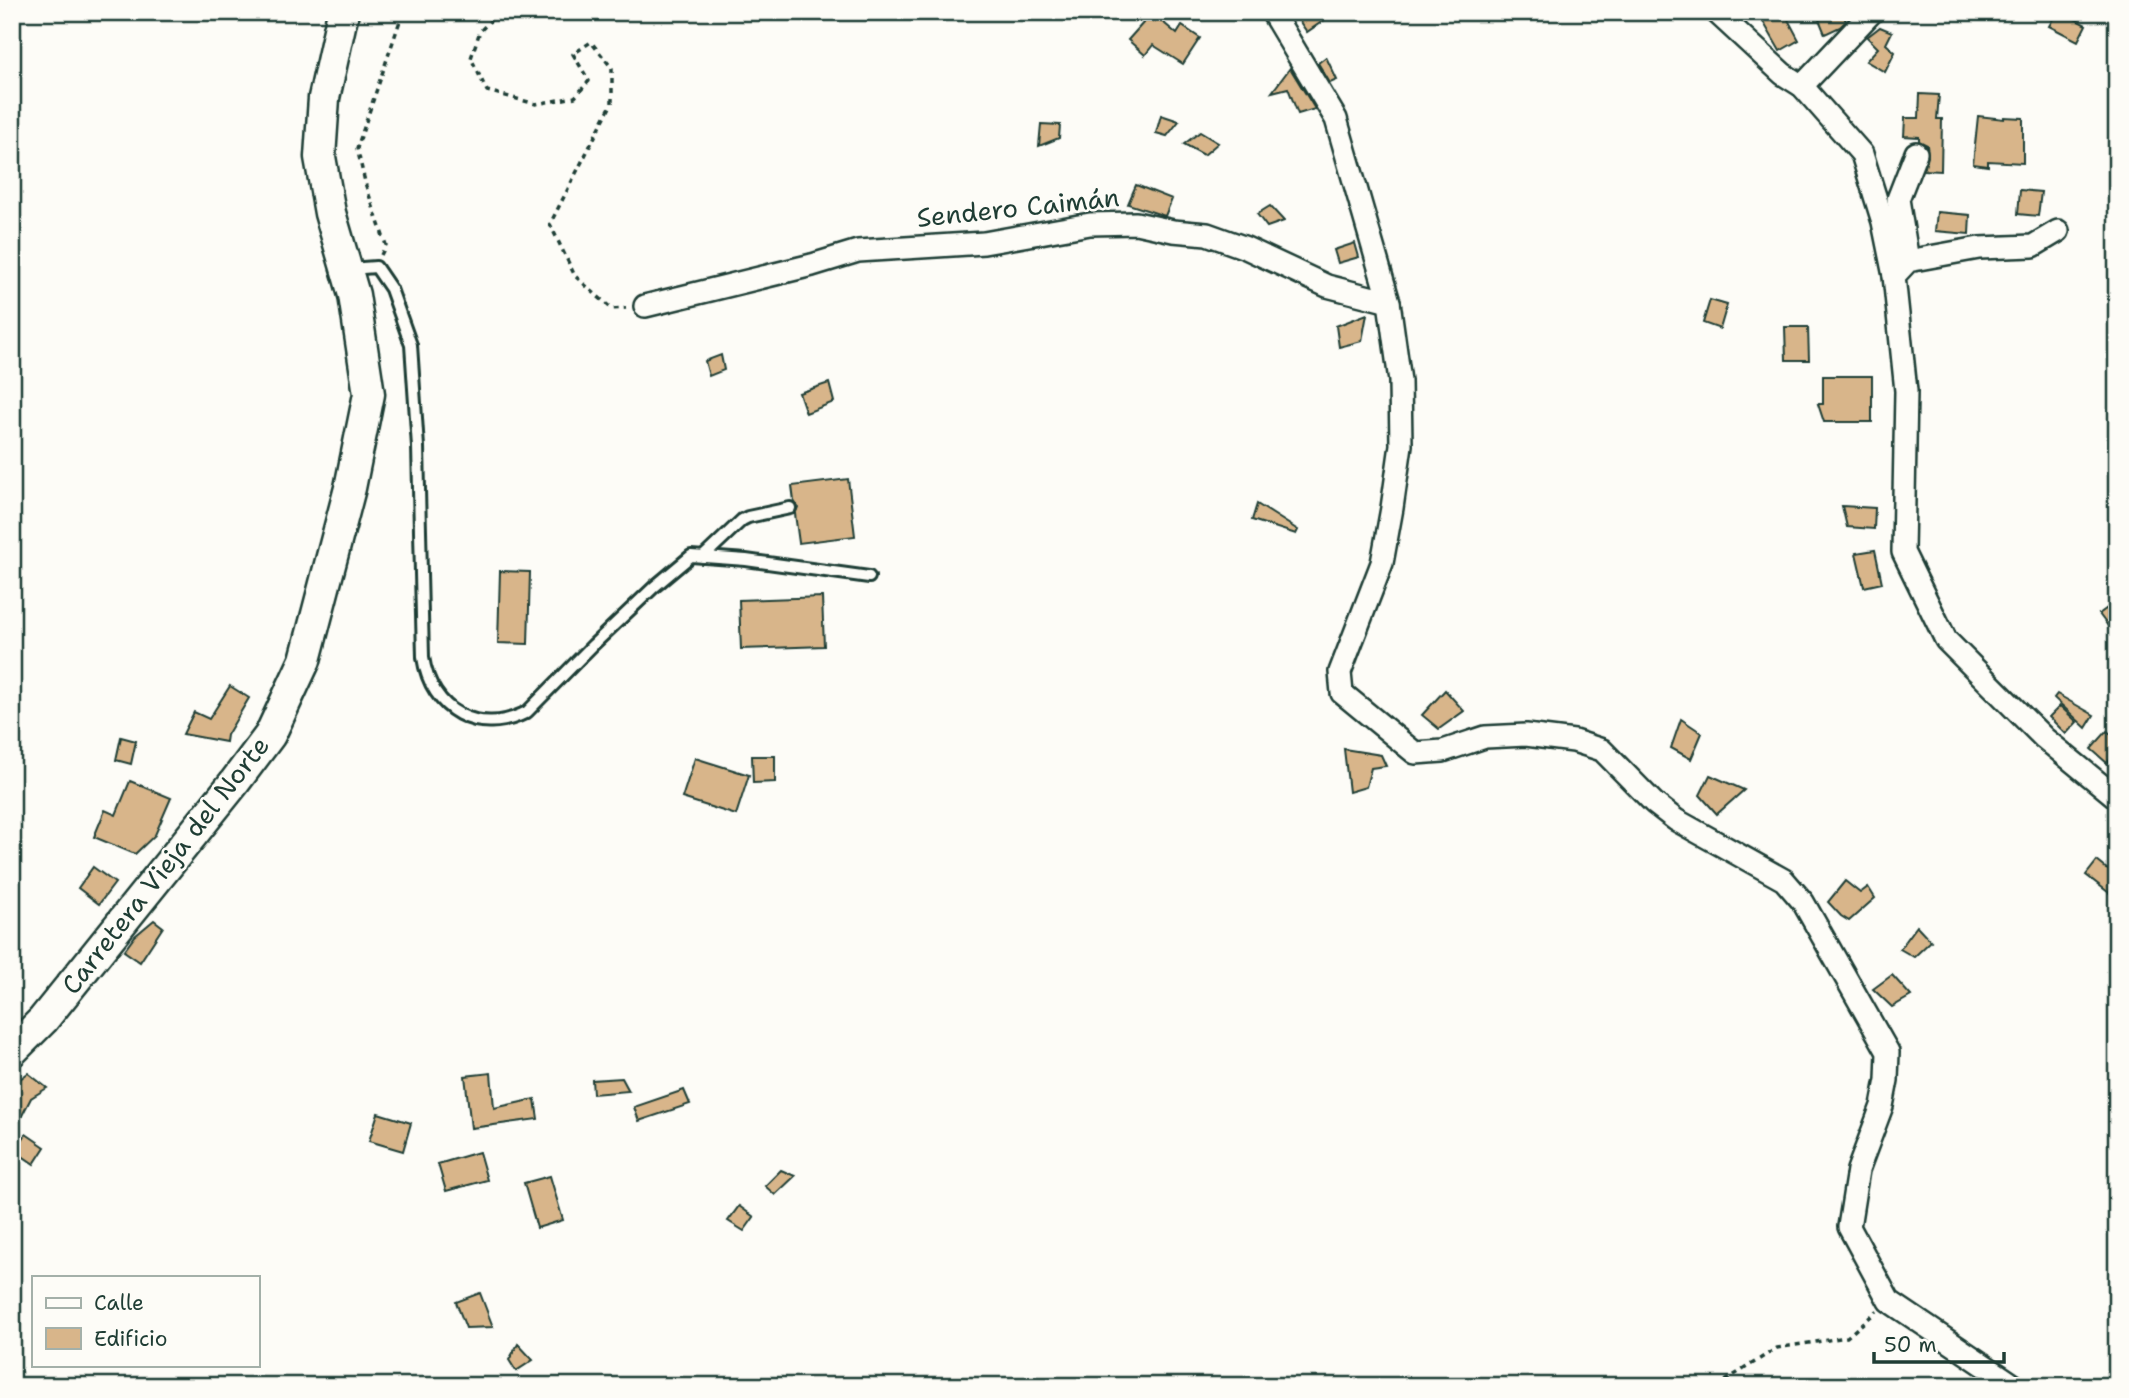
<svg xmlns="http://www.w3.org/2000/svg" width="2129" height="1398" font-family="'Shantell Sans',sans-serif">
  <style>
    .building { fill: #d8b58a; stroke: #1f3d34; stroke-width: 2 }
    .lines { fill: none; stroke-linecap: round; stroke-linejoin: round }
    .lane-casing { stroke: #1f3d34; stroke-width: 16 }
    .street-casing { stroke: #1f3d34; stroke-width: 26 }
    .secondary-casing { stroke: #1f3d34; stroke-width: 35 }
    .path { stroke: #1f3d34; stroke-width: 3.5; stroke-dasharray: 5 5; stroke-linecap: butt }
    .lane { stroke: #fdfcf7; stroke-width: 10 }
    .street { stroke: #fdfcf7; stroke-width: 21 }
    .secondary { stroke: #fdfcf7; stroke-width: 30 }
    .labels { text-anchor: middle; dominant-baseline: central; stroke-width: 5; stroke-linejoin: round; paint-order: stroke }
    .street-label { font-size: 26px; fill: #1f3d34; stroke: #fdfcf7 }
  </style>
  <rect width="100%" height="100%" fill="#fdfcf7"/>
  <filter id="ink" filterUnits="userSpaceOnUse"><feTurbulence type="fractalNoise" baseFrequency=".0143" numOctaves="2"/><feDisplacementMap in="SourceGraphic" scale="14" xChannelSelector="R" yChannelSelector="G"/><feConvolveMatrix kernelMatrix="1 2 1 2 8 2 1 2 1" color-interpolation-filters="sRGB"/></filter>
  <g filter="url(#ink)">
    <g class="building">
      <polygon points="1293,12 1336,12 1307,32"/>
      <polygon points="1767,12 1784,12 1799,40 1780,51 1761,18"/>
      <polygon points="1816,12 1842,12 1846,21 1840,27 1825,34"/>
      <polygon points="2057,12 2062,12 2086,25 2078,41 2049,26"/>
      <polygon points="1152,13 1177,34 1182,26 1200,38 1183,64 1153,45 1145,55 1128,40"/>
      <polygon points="1880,27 1892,32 1886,44 1895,52 1885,72 1866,61 1878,48 1867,37"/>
      <polygon points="1326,57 1337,80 1330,83 1318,63"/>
      <polygon points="1290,68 1315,109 1298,114 1288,88 1272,92"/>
      <polygon points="1920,94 1939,95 1937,119 1942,119 1941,171 1924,170 1928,157 1927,145 1919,141 1919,137 1904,136 1905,118 1919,118"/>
      <polygon points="1161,115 1179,121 1167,136 1156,133"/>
      <polygon points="1978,116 2004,119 2004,117 2023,118 2023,163 1988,161 1988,166 1973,164"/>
      <polygon points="1041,124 1060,125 1059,138 1039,146"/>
      <polygon points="1200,132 1218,143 1204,155 1184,144"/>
      <polygon points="1136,185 1172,199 1165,216 1128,204"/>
      <polygon points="2020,190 2041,192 2038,216 2018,214"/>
      <polygon points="1270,206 1284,221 1267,227 1257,214"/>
      <polygon points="1937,212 1970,215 1969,234 1935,231"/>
      <polygon points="1355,243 1359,257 1338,263 1334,250"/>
      <polygon points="1710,300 1727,305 1720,329 1703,323"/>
      <polygon points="1367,314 1362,341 1339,347 1336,326"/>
      <polygon points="1785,327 1808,327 1809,360 1786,360"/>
      <polygon points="721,355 724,370 709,376 705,361"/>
      <polygon points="1823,376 1872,376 1872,422 1824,422 1818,404 1823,404"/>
      <polygon points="829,383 834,402 806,413 799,393"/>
      <polygon points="848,479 855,536 799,543 795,514 798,507 794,501 792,486"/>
      <polygon points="1257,504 1298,530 1296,534 1252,520"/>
      <polygon points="1842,506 1875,508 1874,529 1847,527"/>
      <polygon points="1875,550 1882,583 1864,587 1856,553"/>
      <polygon points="500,571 530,572 528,644 498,643"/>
      <polygon points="822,597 824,646 741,649 739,600"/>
      <polygon points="2117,601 2117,638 2099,614"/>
      <polygon points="230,686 249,698 227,735 226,742 183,734 194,712 209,719"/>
      <polygon points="1445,690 1464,711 1439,729 1422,715"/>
      <polygon points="2057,694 2094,715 2086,728 2054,698"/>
      <polygon points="2060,706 2077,722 2066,734 2049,717"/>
      <polygon points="1681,719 1702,733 1691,759 1671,748"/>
      <polygon points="2107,731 2117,739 2117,752 2107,763 2091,749"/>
      <polygon points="121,737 136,741 131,764 116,760"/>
      <polygon points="1344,749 1381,755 1386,766 1371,768 1366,787 1349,792"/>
      <polygon points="752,756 775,756 775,782 753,783"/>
      <polygon points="695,758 749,775 736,815 682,798"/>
      <polygon points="1710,775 1744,790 1717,814 1700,795"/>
      <polygon points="130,781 171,798 155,835 135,854 94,837 105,810 116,815"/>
      <polygon points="2097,861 2117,877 2117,899 2086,875"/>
      <polygon points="93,867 115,883 99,904 78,888"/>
      <polygon points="1845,881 1860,893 1868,887 1875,898 1849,921 1841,916 1828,902"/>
      <polygon points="154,920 163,927 140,962 124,951 135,936"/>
      <polygon points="1917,926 1931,941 1914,957 1900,949"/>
      <polygon points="1892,975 1911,996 1892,1007 1873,989"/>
      <polygon points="28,1073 47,1088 31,1098 12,1135 12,1085"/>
      <polygon points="491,1073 494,1108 535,1099 538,1119 471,1128 465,1076"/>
      <polygon points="622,1078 629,1091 593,1094 592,1080"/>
      <polygon points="684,1090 690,1104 639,1121 634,1107"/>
      <polygon points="378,1113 411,1123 403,1151 369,1141"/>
      <polygon points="26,1134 45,1147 34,1164 15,1151"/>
      <polygon points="479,1152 487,1180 446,1191 438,1164"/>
      <polygon points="781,1170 795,1176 775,1195 765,1186"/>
      <polygon points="550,1176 563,1220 537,1228 524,1183"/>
      <polygon points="739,1206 754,1217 744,1231 728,1221"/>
      <polygon points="480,1293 493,1327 466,1328 456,1302"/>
      <polygon points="518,1344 533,1360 516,1371 509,1360"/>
    </g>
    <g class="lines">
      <g class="lane-casing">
        <g id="lane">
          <path d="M349,269l27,-2 15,22 20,56 7,102 5,210c8,54 55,80 104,55l66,-67 61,-58 37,-31 55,4 123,17"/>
          <polyline points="703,557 742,520 748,517 790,508"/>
        </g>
      </g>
      <g class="street-casing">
        <g id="street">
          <polyline points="1272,12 1336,119 1389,302 1400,381 1401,445 1392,508 1382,563 1340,672 1342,693 1415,753 1443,751 1485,737 1526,735 1574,741 1602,750 1654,803 1676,820 1784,880 1803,902 1888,1052 1887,1080 1882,1106 1858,1170 1849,1227 1889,1301 2015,1386"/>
          <polyline points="1716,12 1783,74 1802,86 1862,154 1883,222 1894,276 1906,391 1903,552 1946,640 2044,738 2117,798"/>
          <polyline points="1802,86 1872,12"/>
          <polyline points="1908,261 1898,199 1916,153"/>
          <polyline points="1894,276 1908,261 1979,248 2033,246 2058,231"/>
          <polyline points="645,306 812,265 858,251 984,243 1090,224 1136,223 1173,231 1207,234 1246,248 1327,286 1389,302"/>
        </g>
      </g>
      <g class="secondary-casing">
        <polyline id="secondary" points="12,1051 43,1020 234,783 270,735 305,660 350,488 369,394 354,295 330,213 320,157 324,98 343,12"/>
      </g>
      <g class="path">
        <polyline points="499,12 480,31 471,58 487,91 536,104 575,97 589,81 573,54 591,42 612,68 612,103 550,224 575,276 612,309 626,308"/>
        <polyline points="381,255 386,245 366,186 357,148 403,12"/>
        <polyline points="1717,1386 1777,1348 1847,1337 1877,1311"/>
      </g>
      <use href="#lane" class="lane"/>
      <use href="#street" class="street"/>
      <use href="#secondary" class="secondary"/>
    </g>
  </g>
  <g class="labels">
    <g class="street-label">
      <text transform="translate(1018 207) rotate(-6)">Sendero Caimán</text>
      <text transform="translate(165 865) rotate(-52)">Carretera Vieja del Norte</text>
    </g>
  </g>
  <rect width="2129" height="1398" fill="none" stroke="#fdfcf7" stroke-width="42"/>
  <rect x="21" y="21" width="2087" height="1356" fill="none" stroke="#1f3d34" stroke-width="2.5" filter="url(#ink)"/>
  <rect x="32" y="1276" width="228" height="91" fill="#fdfcf7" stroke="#a4b0a9" stroke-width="2"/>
  <rect x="46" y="1298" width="35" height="10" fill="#fdfcf7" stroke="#a4b0a9" stroke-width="2"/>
  <text x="94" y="1310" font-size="21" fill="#1f3d34">Calle</text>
  <rect x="46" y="1328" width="35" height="21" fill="#d8b58a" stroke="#a4b0a9" stroke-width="2"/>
  <text x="94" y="1346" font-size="21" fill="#1f3d34">Edificio</text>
  <path d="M1874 1352v10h130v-10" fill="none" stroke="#1f3d34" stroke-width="3.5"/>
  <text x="1884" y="1352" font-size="21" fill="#1f3d34" stroke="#fdfcf7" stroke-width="5" paint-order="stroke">50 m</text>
</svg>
